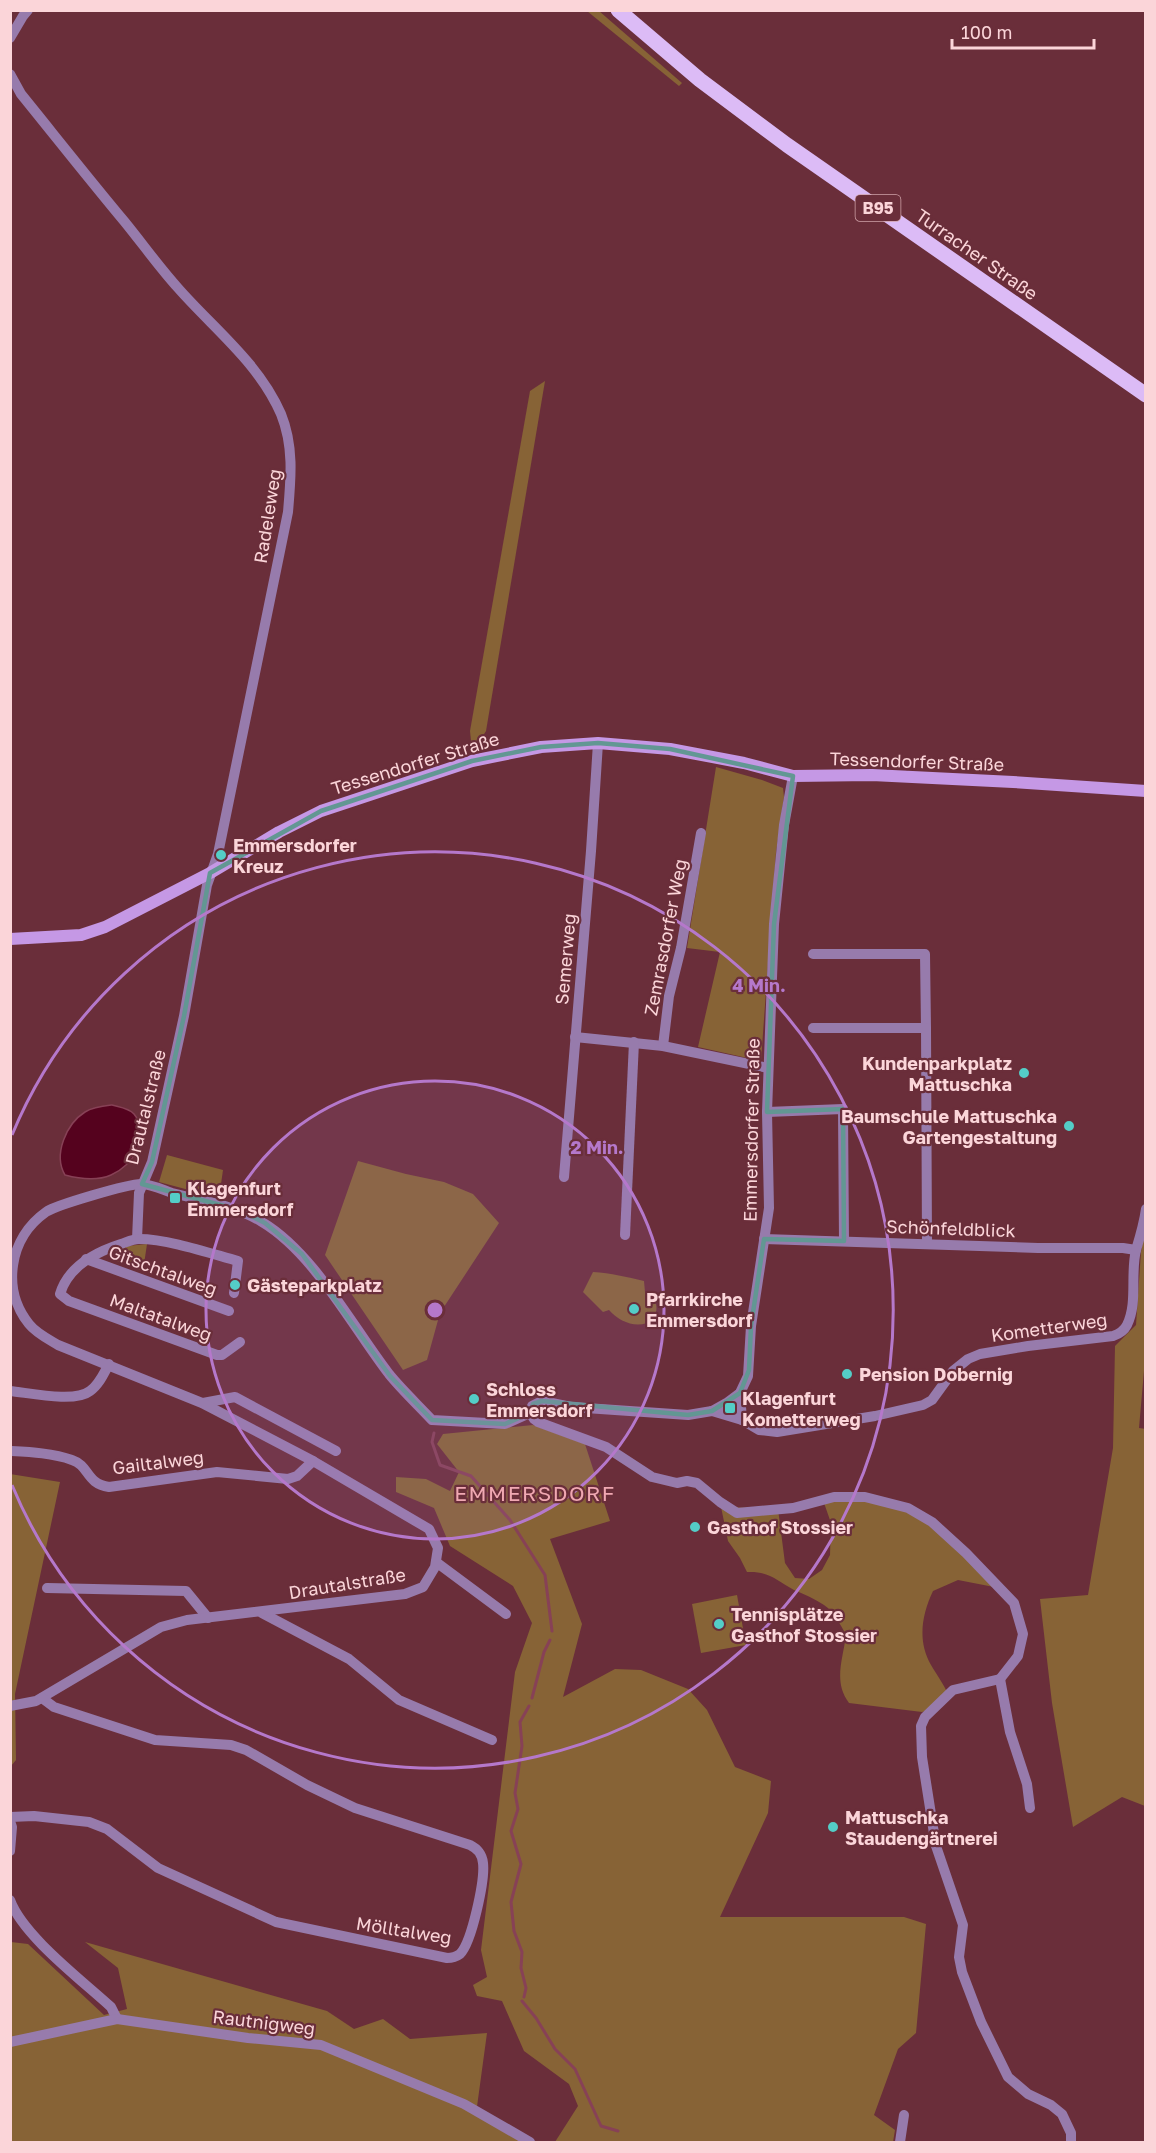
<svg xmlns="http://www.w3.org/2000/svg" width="1156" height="2153" font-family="'Golos Text',sans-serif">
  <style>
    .green { fill: #876336 }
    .water { fill: #55021e; stroke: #874156; stroke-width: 1.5 }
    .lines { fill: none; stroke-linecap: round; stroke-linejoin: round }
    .stream { stroke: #874156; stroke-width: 3 }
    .street { stroke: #977bac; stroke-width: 10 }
    .secondary { stroke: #c598e5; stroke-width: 12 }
    .primary { stroke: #dcbbf6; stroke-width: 15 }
    .marked { fill: none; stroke: #629793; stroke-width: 4.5; stroke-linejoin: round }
    .ring { fill: none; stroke: #b578cb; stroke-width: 3 }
    .poi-dot { fill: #54cdc7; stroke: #6a2e3a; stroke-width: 2 }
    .labels { text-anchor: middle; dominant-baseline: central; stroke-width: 4.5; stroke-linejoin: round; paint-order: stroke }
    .shield { fill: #6a2e3a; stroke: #d0a3a9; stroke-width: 1.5 }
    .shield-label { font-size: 16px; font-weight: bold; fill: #fbd5d9 }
    .street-label { font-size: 18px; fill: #fbd5d9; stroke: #6a2e3a }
    .poi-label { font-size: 18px; font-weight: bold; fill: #fbd5d9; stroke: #6a2e3a; text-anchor: start }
    .quarter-label { font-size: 21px; letter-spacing: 1.5px; fill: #f0a8b2; stroke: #6a2e3a }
    .centre { fill: #b578cb; stroke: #6a2e3a; stroke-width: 3 }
    .ring-label { font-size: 18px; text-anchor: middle; font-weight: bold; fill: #b578cb; stroke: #6a2e3a; stroke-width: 4.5; stroke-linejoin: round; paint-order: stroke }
  </style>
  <rect width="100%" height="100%" fill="#6a2e3a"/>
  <g class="green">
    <polygon points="587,11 599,11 682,83 679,86"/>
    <polygon points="545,381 486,731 479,742 471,741 470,731 530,391"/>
    <polygon points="716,767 762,780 783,788 784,797 776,852 761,1061 698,1047 720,952 687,948"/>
    <polygon points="167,1155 223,1170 219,1198 159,1182"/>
    <polygon points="358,1161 406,1174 444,1182 473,1194 499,1223 440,1313 427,1360 403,1370 325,1255"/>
    <polygon points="1145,1228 1146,1348 1139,1428 1146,1429 1145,1806 1122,1797 1073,1827 1052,1703 1040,1599 1088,1595 1113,1448 1115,1346 1136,1325 1141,1252"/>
    <polygon points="147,1244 143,1271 109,1258 112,1252 127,1246"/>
    <path d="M593,1272c18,1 34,5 51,9l1,11c12,8 14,14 9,27 -14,11 -34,4 -45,-9l-6,2 -20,-20z"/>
    <polygon points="533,1425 585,1444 610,1521 550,1539 582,1624 563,1697 615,1669 641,1670 688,1689 707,1710 735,1767 771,1781 768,1813 720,1917 904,1917 926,1924 916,2033 898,2049 874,2115 895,2130 893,2142 555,2142 578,2106 569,2084 524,2051 502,2001 477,1996 473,1985 487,1977 481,1950 515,1672 532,1623 513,1586 450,1546 434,1508 396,1492 396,1477 426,1479 450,1491 459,1472 437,1444 443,1434"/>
    <polygon points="10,1474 60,1482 15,1694 16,1760 11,1766"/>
    <path d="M842,1497l72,14 23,16 57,60 -36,-7 -25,11c-11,23 -16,50 -2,74 6,10 12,18 17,29l-15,15 -11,3 -73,-9c-16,-21 -6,-44 -3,-68 -5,-10 -13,-24 -22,-30 -9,-6 -20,-11 -30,-15 -18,-10 -25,-19 -47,-18l-7,-14 -12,-17 -8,-39 8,5 50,2 7,54 10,15 14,1 13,-9 8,-15 1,-32 -8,-23z"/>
    <polygon points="737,1595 746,1645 701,1653 692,1604"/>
    <polygon points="11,1942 28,1944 104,2015 127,2009 118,1968 85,1942 327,2011 354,2029 383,2019 410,2039 487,2033 476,2114 521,2142 11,2142"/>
  </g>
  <path class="water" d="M112,1105c7,2 17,3 22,9 18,22 -1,51 -23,61 -14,6 -31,4 -46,0 -12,-20 1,-51 20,-63 8,-5 18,-6 27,-7z"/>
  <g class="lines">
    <g class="stream">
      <polyline points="434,1433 432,1442 440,1465 471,1476 510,1520 545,1575 552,1631"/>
      <polyline points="532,1698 544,1652 550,1640"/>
      <polyline points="524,1997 526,1988 521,1968 522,1952 514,1931 511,1902 521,1864 511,1831 518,1809 515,1793 522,1746 520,1722 529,1706"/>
      <polyline points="522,2001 536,2018 555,2049 575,2069 601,2126 618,2131"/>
    </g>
    <g class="street">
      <polyline points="10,38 23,16 28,10"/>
      <path d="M10,74l11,20c34,42 68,85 103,127 18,22 35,46 54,67 36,41 81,75 103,126 13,32 10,64 7,98l-70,342 -11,31 -23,131 -32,146 -13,31 -2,46"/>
      <polyline points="813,954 925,954 926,1028"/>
      <polyline points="813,1028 926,1028 927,1244"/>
      <polyline points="575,1037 663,1046 768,1068"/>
      <polyline points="663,1046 669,996 681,948 701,833"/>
      <polyline points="767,1112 843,1109 844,1241"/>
      <polyline points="564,1177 591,851 598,743"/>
      <polyline points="625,1235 634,1042"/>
      <polyline points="764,1239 1038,1248 1123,1248 1136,1250"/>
      <polyline points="86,1259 229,1311"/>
      <path d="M234,1293l4,-32c-29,-8 -70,-22 -99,-22 -6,0 -12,3 -18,5 -25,8 -53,23 -61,50l9,7 148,54h5l18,-13"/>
      <path d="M10,1391c20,2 65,12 80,0 9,-6 14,-18 19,-27"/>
      <polyline points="740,1393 742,1420"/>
      <polyline points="203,1403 235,1397 336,1451"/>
      <path d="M712,1411l30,9 17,10 18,2 98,-16 48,-11 9,-5 21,-29 15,-12 12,-5 48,-8 85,-10c6,-2 11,-5 14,-11 11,-22 3,-51 9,-75 4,-13 8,-26 10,-41"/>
      <polyline points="530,1413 534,1419 538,1422 606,1447 652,1477 677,1483 687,1481 697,1483 720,1502 737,1513 793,1508 834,1497 865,1497 908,1508 932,1522 966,1553 1014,1603 1023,1634 1018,1656 1000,1679 953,1690 925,1717 921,1726 922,1757 936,1846 963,1925 959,1957 962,1972 981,2022 1008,2077 1028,2094 1051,2105 1062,2114 1071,2133 1071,2142"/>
      <polyline points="530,1413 532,1406 542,1401 571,1407 688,1415 712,1411 728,1402 740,1393 748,1376 751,1326 769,1208 767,1112 774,924 784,825 793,776"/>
      <path d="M10,1451c20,1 43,2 62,9 18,6 13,23 37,27l108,-15 71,7 9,-3 16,-15"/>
      <polyline points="436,1562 506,1614"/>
      <polyline points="47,1588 186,1591 208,1618"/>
      <polyline points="262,1613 349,1659 399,1700 492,1740"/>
      <polyline points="1000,1679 1010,1732 1027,1784 1030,1808"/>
      <path d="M10,1706l26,-5 125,-74 26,-7 218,-26 18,-7 12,-20 3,-19 -9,-19 -116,-68 -111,-58 -144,-58c-10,-6 -22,-12 -29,-21 -28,-35 -20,-86 17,-112 10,-7 82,-28 95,-28 10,0 22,6 31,9 30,8 63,12 90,29 52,31 90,104 127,152 13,16 29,31 43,46l73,4 25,-11"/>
      <path d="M10,1817l24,-1 55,6 18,7 51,39 118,54 171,36c6,0 9,-1 13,-4 12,-12 25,-74 23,-91 -1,-9 -5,-14 -13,-18l-115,-37 -48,-23 -61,-35 -15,-5 -76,-5 -101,-33 -12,-9"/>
      <polyline points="10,1821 12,1827 10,1851"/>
      <path d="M10,1900c13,36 73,81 101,107l6,12"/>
      <polyline points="10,2042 117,2019 248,2038 321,2045 464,2104 530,2142"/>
      <polyline points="900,2142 904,2115"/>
    </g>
    <polyline class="secondary" points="10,939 81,935 105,927 210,873 279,832 321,811 472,761 541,747 598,743 670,749 744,763 793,776 872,775 1013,782 1146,791"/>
    <polyline class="primary" points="618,10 700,80 787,145 1146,395"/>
  </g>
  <path class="marked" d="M598,743l72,6 123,27 -19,148 -7,188 76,-3 1,132 -80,-2 -13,87 -2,44 -9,23 -28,18 -24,4 -146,-14 -9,3 -3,9 -25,11 -73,-4 -42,-44 -88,-122 -37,-31 -26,-13 -97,-26 10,-22 32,-146 26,-143 111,-62 151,-50 69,-14z"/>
  <circle cx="435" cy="1310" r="229" fill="#b578cb" fill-opacity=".12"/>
  <g class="ring">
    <circle cx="435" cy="1310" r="229"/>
    <path d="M12 1135A458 458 0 1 1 12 1485"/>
  </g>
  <g class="poi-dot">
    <circle cx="221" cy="855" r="6"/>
    <circle cx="1024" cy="1073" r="6"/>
    <circle cx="1069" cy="1126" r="6"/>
    <rect x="169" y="1192" width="12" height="12" rx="3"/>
    <circle cx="235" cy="1285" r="6"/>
    <circle cx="634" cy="1309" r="6"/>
    <circle cx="847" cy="1374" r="6"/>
    <circle cx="474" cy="1399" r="6"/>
    <rect x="724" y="1402" width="12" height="12" rx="3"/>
    <circle cx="695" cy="1527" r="6"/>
    <circle cx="719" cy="1624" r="6"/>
    <circle cx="833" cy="1827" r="6"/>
  </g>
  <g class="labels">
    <rect class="shield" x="855.5" y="195" width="45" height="26" rx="4.5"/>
    <g class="shield-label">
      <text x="878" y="208">B95</text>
    </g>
    <g class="street-label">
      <text transform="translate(977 254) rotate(35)">Turracher Straße</text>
      <text transform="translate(267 516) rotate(-81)">Radeleweg</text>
      <text transform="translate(917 761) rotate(2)">Tessendorfer Straße</text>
      <text transform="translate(415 763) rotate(-17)">Tessendorfer Straße</text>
      <text transform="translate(665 937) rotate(-79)">Zemrasdorfer Weg</text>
      <text transform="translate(565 959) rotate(-85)">Semerweg</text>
      <text transform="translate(145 1107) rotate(-76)">Drautalstraße</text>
      <text transform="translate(751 1130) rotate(-89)">Emmersdorfer Straße</text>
      <text transform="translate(951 1228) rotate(2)">Schönfeldblick</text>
      <text transform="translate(163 1270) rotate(20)">Gitschtalweg</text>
      <text transform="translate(161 1317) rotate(20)">Maltatalweg</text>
      <text transform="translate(1049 1327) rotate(-8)">Kometterweg</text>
      <text transform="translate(158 1462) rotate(-7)">Gailtalweg</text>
      <text transform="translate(347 1583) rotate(-9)">Drautalstraße</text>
      <text transform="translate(404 1930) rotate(9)">Mölltalweg</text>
      <text transform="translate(264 2022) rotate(7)">Rautnigweg</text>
    </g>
    <g class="poi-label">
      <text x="233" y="845">Emmersdorfer<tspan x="233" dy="21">Kreuz</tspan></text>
      <text x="1012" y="1063" text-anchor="end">Kundenparkplatz<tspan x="1012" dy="21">Mattuschka</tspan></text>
      <text x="1057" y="1116" text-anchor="end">Baumschule Mattuschka<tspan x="1057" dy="21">Gartengestaltung</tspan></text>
      <text x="187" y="1188">Klagenfurt<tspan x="187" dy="21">Emmersdorf</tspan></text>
      <text x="247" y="1285">Gästeparkplatz</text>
      <text x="646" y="1299">Pfarrkirche<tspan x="646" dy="21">Emmersdorf</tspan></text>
      <text x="859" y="1374">Pension Dobernig</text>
      <text x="486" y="1389">Schloss<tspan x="486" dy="21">Emmersdorf</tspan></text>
      <text x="742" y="1398">Klagenfurt<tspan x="742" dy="21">Kometterweg</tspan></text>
      <text x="707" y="1527">Gasthof Stossier</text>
      <text x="731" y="1614">Tennisplätze<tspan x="731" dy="21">Gasthof Stossier</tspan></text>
      <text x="845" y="1817">Mattuschka<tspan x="845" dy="21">Staudengärtnerei</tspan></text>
    </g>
    <g class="quarter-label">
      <text x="535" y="1493">EMMERSDORF</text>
    </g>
  </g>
  <circle cx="435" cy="1310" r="9" class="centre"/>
  <g class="ring-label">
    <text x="759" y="992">4 Min.</text>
    <text x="597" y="1154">2 Min.</text>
  </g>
  <rect width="1156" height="2153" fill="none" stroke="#fbd5d9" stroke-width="24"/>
  <path d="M952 39v9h142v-9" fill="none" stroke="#fbd5d9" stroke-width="3"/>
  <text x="961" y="39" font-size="18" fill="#fbd5d9" stroke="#6a2e3a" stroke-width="4.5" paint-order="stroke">100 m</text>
</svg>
